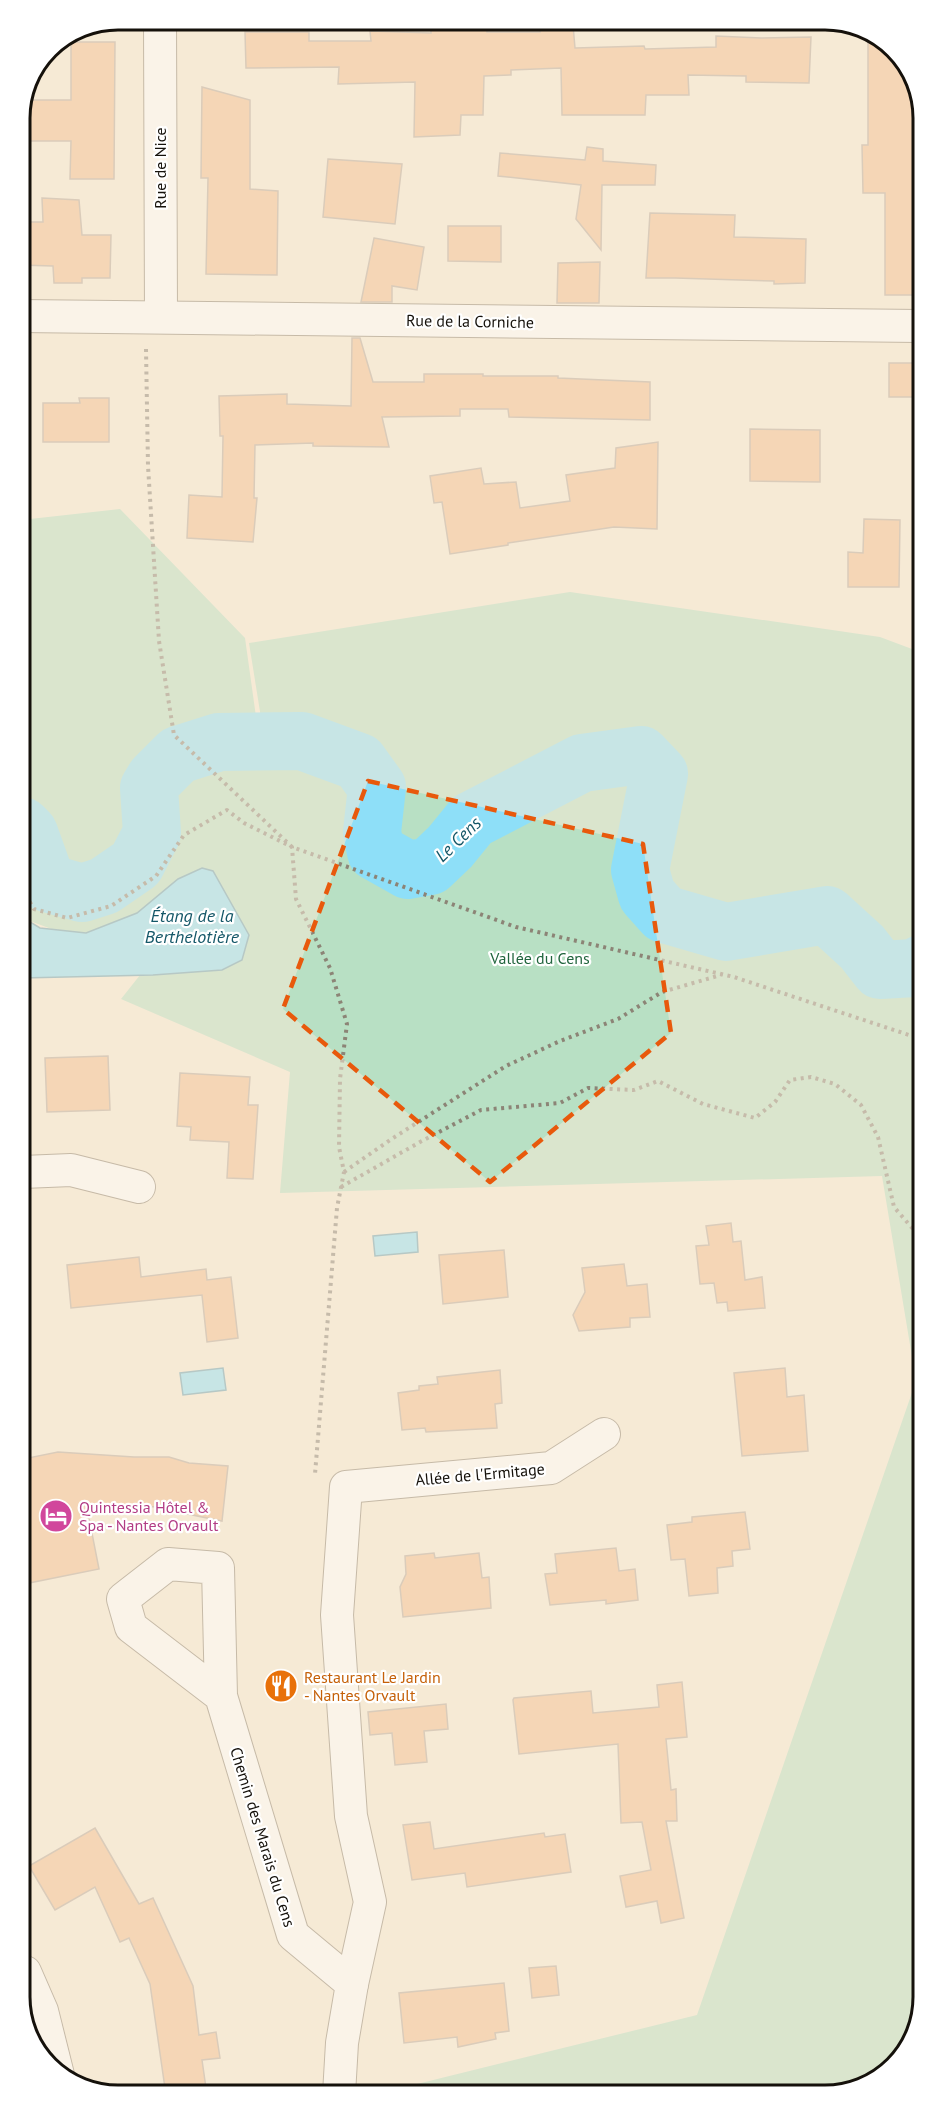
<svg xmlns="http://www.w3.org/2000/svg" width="943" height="2115" font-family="'PT Sans',sans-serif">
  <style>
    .green { fill: #b8e0c4 }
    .water { fill: #8edff8; stroke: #6aa1b1; stroke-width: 1.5 }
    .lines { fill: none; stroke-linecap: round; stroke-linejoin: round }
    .river { stroke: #8edff8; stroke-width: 58 }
    .building { fill: #f4bf90; stroke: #b9a899; stroke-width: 1.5 }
    .street-casing { stroke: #8d8270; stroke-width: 34 }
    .path { stroke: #8c8476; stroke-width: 4; stroke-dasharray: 3 4.5; stroke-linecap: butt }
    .street { stroke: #fff; stroke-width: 32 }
    .marked { fill: none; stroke: #e8590c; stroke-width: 4.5; stroke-dasharray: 12 8; stroke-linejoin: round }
    .labels { text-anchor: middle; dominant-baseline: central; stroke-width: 4.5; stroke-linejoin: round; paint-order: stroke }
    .street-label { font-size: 16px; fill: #15110b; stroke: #fff }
    .park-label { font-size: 16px; fill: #21653e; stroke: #fff }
    .hotel-label { font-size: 16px; fill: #b23c85; stroke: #fff; text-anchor: start }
    .food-label { font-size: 16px; fill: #c56008; stroke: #fff; text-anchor: start }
    .water-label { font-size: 18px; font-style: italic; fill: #145768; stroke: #fff }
    .rim { fill: none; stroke: #15110b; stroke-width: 3 }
  </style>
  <rect width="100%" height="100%" fill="#f6ead6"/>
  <polygon class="green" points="120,509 245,638 257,724 262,724 249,643 570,592 880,637 920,652 923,1997 903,2057 857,2090 415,2093 409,2086 697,2015 916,1381 882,1176 280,1193 290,1072 121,999 148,965 22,918 21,520"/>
  <g class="water">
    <polygon points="202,868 213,871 249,935 242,960 222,970 153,975 22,978 22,917 40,928 86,933 137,913 178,879"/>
    <polygon points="417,1232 418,1252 375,1256 373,1236"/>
    <polygon points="223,1368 226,1390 183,1395 180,1373"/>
  </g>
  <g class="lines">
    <polyline class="river" points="22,826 29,833 47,883 82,893 104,886 136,864 152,833 149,788 155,778 178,755 200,748 219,742 302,741 359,762 377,787 372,832 376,852 408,870 430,866 450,847 472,820 582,763 641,755 659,774 640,870 647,895 664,914 726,932 827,915 862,947 880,970 915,968 921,964"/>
  </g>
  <g class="building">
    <polygon points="573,25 575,48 644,46 645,49 716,47 716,36 761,38 811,37 809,83 746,82 746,76 688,75 689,95 646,95 645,115 562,115 561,68 511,70 511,75 484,76 483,115 461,115 460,135 414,137 415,82 338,84 339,67 246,68 245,32 309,32 309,41 371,41 370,31 431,33 431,30 487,29 487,32 540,32 540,26"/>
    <polygon points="868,33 885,40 918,86 919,295 885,295 885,193 863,193 862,145 868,145"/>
    <polygon points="71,42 115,42 114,179 70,179 71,141 20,141 20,112 25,100 71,100"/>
    <polygon points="202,87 250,100 250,189 278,191 277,275 206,274 208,178 201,178"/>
    <polygon points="587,147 603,149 603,161 656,165 655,185 602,185 601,250 576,219 581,185 498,176 500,153 585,160"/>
    <polygon points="328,159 402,164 395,224 323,217"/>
    <polygon points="42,198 79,200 82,235 111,235 110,278 82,278 82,283 54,283 53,266 20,265 20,222 43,222"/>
    <polygon points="650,213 735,215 734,237 806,239 805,283 774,284 774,281 675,278 646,278"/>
    <polygon points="448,226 501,226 501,262 448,261"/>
    <polygon points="374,238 424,247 417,290 392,286 392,302 361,302"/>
    <polygon points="600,262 599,303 557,303 558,263"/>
    <polygon points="352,338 360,338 373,382 424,382 424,374 483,374 483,376 558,376 558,378 650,382 650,420 509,417 508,409 460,409 460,416 382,417 389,447 313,446 313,443 255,445 254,498 257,498 253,542 187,538 189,495 222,497 223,436 220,436 219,396 287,394 287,404 351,406"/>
    <rect x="889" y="363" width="30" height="34"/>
    <polygon points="79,398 109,398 109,442 43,442 43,403 80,403"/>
    <polygon points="750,429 820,430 820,482 750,481"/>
    <polygon points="658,442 657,529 614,527 508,543 508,545 450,554 442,502 434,503 430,476 481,468 484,484 516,482 520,508 570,501 566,475 615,468 616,448"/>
    <polygon points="864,519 900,520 899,587 848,587 848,552 863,553"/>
    <polygon points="108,1056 110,1110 47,1112 45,1058"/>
    <polygon points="180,1073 250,1077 248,1105 258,1105 253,1179 227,1178 229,1142 190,1140 191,1127 177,1126"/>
    <polygon points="731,1223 733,1242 741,1241 745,1280 762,1277 765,1308 728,1311 727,1302 717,1303 714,1283 700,1284 696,1246 709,1245 706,1226"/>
    <polygon points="504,1250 508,1297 443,1304 439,1255"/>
    <polygon points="139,1257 141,1277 206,1269 207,1280 231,1277 238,1338 207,1342 202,1295 71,1308 67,1265"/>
    <polygon points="624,1264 627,1286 647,1284 650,1317 630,1318 630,1327 579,1331 573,1315 585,1292 582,1268"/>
    <polygon points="785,1368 787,1397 804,1395 808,1451 742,1456 734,1373"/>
    <polygon points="500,1370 502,1403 495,1404 497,1428 426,1432 425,1428 402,1430 398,1393 419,1390 419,1386 438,1384 437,1377"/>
    <polygon points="58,1452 134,1457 169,1457 189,1463 228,1466 222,1521 173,1511 172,1508 141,1506 138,1508 87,1508 99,1569 24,1584 23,1459"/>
    <polygon points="745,1512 750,1549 732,1551 733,1566 717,1568 718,1593 689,1596 685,1559 671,1560 667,1525 692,1522 692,1517"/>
    <polygon points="616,1548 619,1571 635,1569 638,1600 606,1604 606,1600 550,1605 545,1574 557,1573 555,1554"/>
    <polygon points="434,1553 435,1558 479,1553 482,1578 489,1577 491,1608 403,1617 400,1587 406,1574 405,1556"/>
    <polygon points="682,1682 687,1737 666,1739 671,1790 676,1789 677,1821 666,1821 684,1918 661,1923 657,1901 626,1907 620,1876 651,1870 642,1822 621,1823 618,1744 519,1754 513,1700 514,1698 591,1691 593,1713 659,1707 657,1685"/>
    <polygon points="446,1704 448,1729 424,1731 427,1762 395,1765 392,1733 370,1735 368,1712"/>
    <polygon points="430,1822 434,1849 544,1833 545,1837 565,1834 571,1872 467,1887 465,1873 412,1880 403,1825"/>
    <polygon points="95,1828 139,1904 153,1898 193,1986 199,2035 216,2032 220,2058 202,2060 207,2095 166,2095 150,1984 129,1938 120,1942 95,1887 55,1910 29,1866"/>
    <polygon points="556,1966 559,1995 532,1998 529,1968"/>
    <polygon points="504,1983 509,2031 495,2033 496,2039 458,2047 457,2037 404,2043 399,1993"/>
  </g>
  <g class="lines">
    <g class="street-casing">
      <g id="street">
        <polyline points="160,20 161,317"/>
        <polyline points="20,316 919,326"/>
        <polyline points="23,1172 71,1170 139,1187"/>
        <polyline points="221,1696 131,1627 123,1599 168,1564 218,1568 221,1696 293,1935 352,1984 342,2043 339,2094"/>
        <polyline points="25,1972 42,2011 58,2075"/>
        <polyline points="352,1984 370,1902 351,1816 337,1615 346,1487 551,1468 604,1434"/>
      </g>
    </g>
    <g class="path">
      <polyline points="146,349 148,466 159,641 174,735 292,847 516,927 734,977 921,1039"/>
      <polyline points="22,889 34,909 67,918 111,906 156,876 184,835 227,810 244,823 292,847 296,899 330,968 347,1024 340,1079 339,1147 344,1172 337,1208 315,1474"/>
      <polyline points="344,1172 390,1140 506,1066 560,1041 618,1019 662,992 721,975"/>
      <polyline points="341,1187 420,1142 481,1110 560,1103 588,1088 634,1090 658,1081 703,1104 755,1118 775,1102 790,1080 811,1077 835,1084 861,1105 878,1137 894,1207 913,1229 921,1271"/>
    </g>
    <use href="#street" class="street"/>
  </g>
  <path d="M0 0H943V2115H0ZM368,781l275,63 28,189 -181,149 -207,-173z" fill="#f6ead6" fill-opacity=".55" fill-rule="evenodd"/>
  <path class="marked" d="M368,781l275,63 28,189 -181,149 -207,-173z"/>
  <defs>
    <g id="hotel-disc" transform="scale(1.725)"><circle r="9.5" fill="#d1479c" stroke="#fff"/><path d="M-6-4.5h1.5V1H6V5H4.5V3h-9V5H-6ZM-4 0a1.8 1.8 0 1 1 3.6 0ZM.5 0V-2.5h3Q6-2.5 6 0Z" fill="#fff"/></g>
    <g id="restaurant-disc" transform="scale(1.725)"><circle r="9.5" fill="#e8710a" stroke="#fff"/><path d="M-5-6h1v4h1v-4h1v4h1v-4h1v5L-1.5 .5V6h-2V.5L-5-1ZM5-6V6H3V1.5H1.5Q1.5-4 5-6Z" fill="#fff"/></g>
  </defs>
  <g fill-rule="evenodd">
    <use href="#hotel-disc" x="56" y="1516"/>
    <use href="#restaurant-disc" x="281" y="1686"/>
  </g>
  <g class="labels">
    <g class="street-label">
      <text transform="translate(160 168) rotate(-90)">Rue de Nice</text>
      <text transform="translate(470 321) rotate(1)">Rue de la Corniche</text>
      <text transform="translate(480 1474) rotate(-5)">Allée de l'Ermitage</text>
      <text transform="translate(263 1837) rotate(73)">Chemin des Marais du Cens</text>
    </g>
    <g class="park-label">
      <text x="540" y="958">Vallée du Cens</text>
    </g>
    <g class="hotel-label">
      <text x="79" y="1507">Quintessia Hôtel &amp;<tspan x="79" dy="18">Spa - Nantes Orvault</tspan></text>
    </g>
    <g class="food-label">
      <text x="304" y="1677">Restaurant Le Jardin<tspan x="304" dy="18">- Nantes Orvault</tspan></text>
    </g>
    <g class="water-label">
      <text transform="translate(458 839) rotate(-44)">Le Cens</text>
      <text x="192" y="915">Étang de la<tspan x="192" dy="21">Berthelotière</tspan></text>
    </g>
  </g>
  <path d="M0 0H943V2115H0ZM118 30H825A88 88 0 0 1 913 118V1997A88 88 0 0 1 825 2085H118A88 88 0 0 1 30 1997V118A88 88 0 0 1 118 30Z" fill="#fff" fill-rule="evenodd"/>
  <path class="rim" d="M118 30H825A88 88 0 0 1 913 118V1997A88 88 0 0 1 825 2085H118A88 88 0 0 1 30 1997V118A88 88 0 0 1 118 30Z"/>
</svg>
